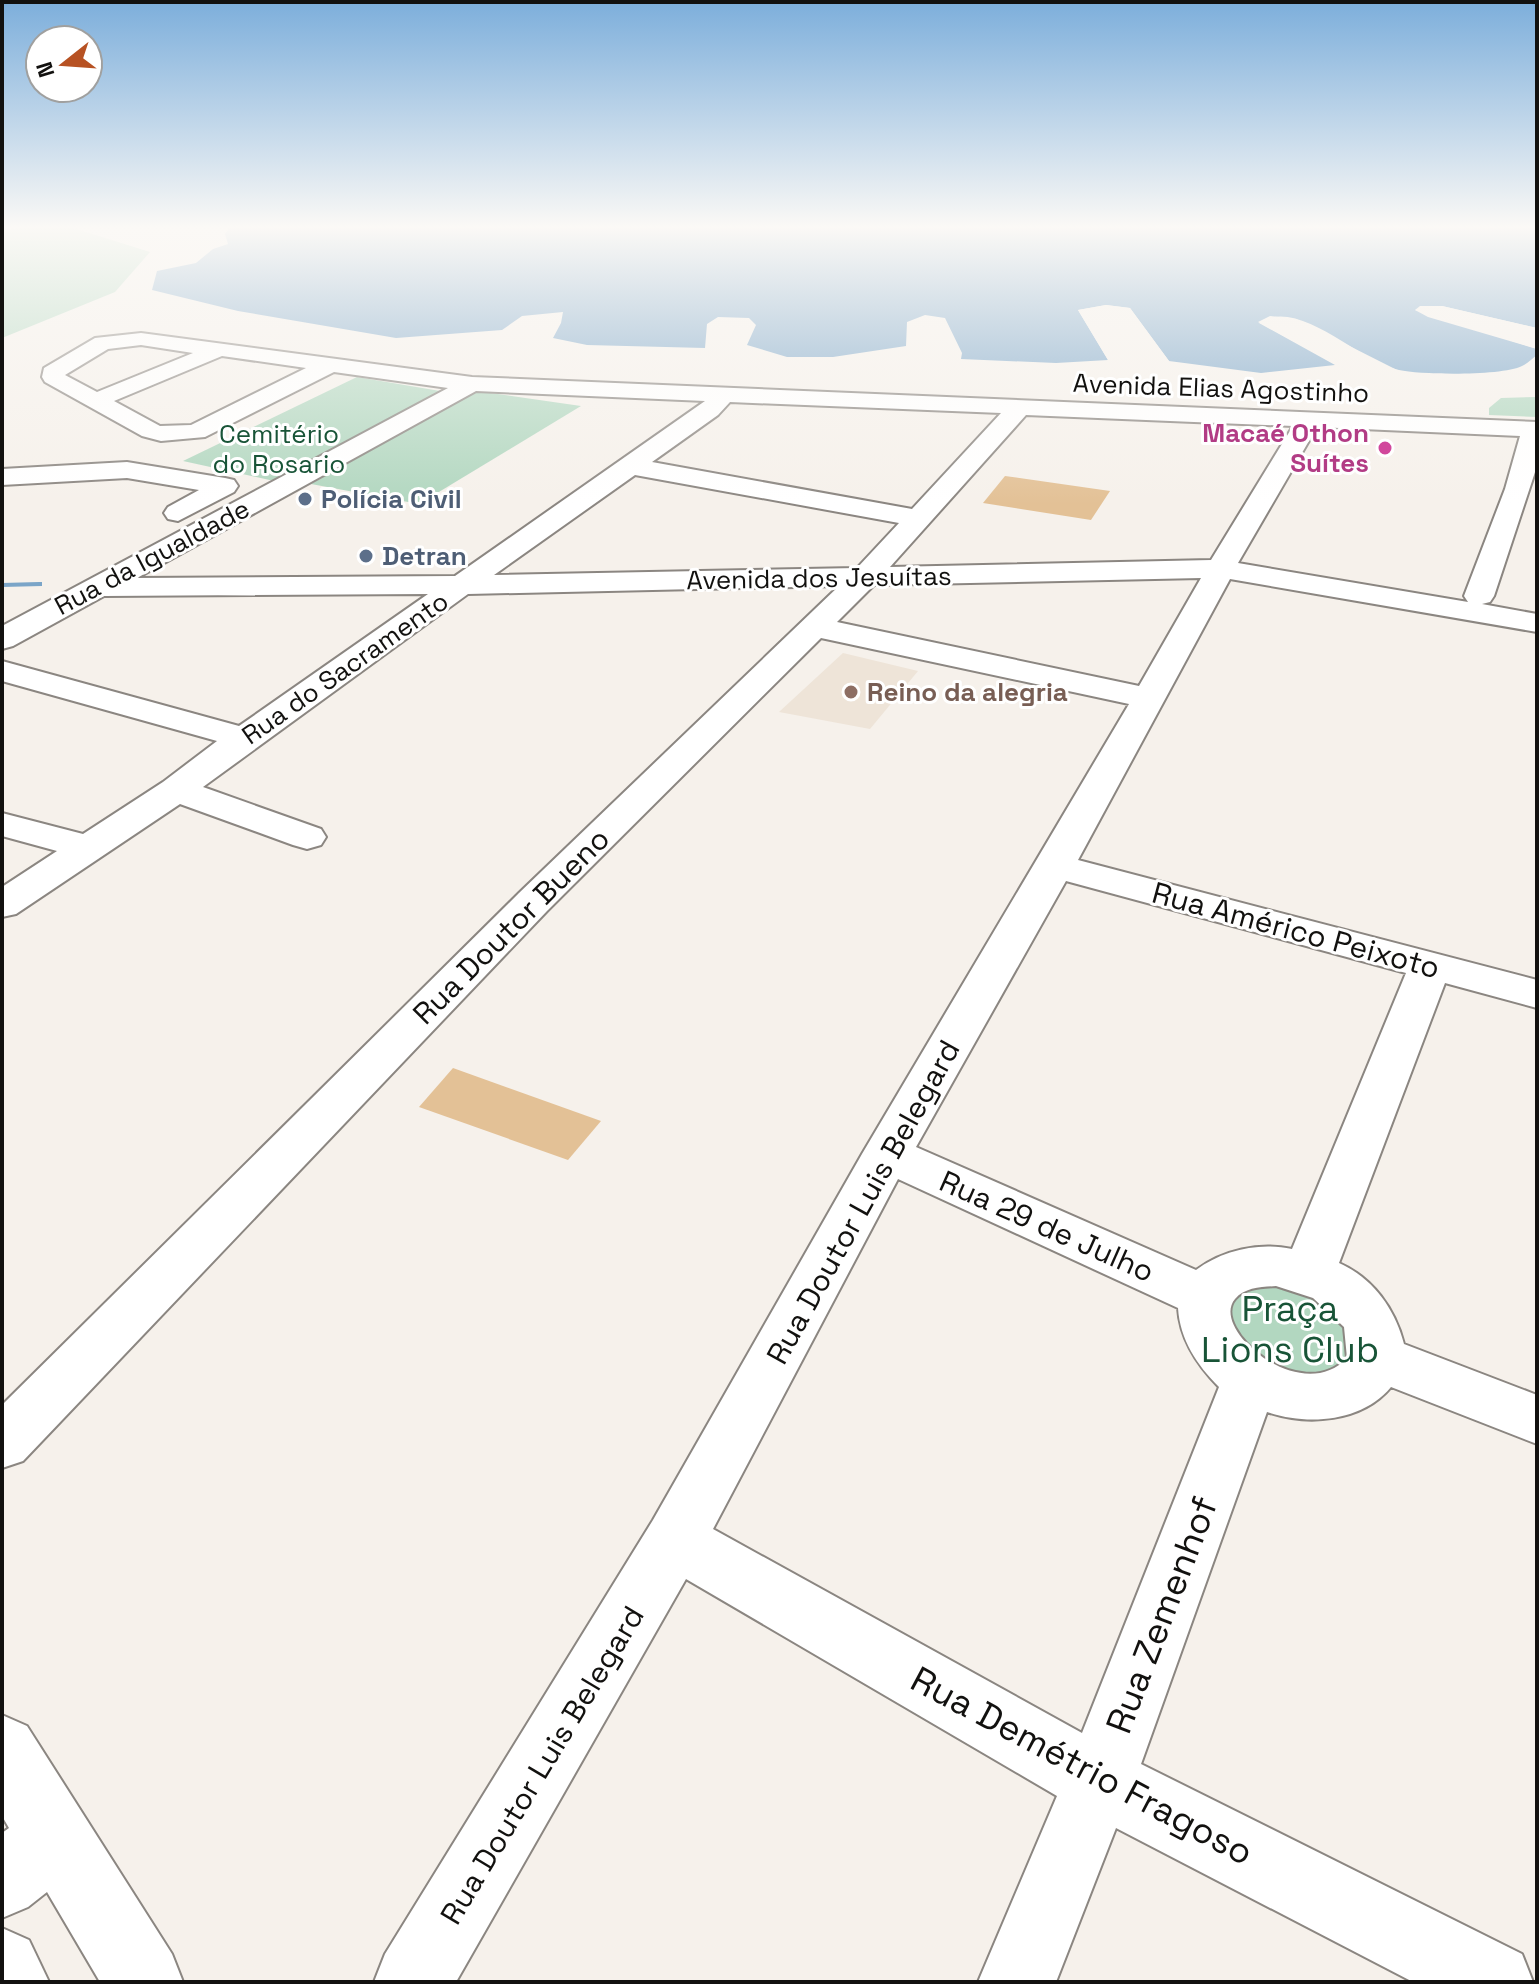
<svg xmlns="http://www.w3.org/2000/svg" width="1539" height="1984" font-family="'Space Grotesk',sans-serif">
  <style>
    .built { fill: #eee4d8 }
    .green { fill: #b2d7c0 }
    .water { fill: #7ba5c8 }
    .pier { fill: #f6f1eb }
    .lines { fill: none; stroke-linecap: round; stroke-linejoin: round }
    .stream { fill: #7ba5c8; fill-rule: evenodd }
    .building { fill: #e3c196 }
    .minor-casing { stroke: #8b8681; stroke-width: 4 }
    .minor { fill: #fff; fill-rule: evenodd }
    .hotel-dot { fill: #d1479c; stroke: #fff; stroke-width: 3 }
    .service-dot { fill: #5c6f8a; stroke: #fff; stroke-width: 3 }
    .education-dot { fill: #8d6e63; stroke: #fff; stroke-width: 3 }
    .labels { text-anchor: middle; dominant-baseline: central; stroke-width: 6; stroke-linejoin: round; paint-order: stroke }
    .far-street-label { font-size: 26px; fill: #12110f; stroke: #fff }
    .far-hotel-label { font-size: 26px; font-weight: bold; fill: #b23c85; stroke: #fff; text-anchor: end }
    .far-park-label { font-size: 26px; fill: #185437; stroke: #fff }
    .far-service-label { font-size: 26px; font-weight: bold; fill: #4e5e75; stroke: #fff; text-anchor: start }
    .far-education-label { font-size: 26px; font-weight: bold; fill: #785e54; stroke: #fff; text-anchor: start }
    .street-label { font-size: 30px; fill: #12110f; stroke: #fff }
    .near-park-label { font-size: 36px; fill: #185437; stroke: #fff }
    .near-street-label { font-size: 36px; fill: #12110f; stroke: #fff }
  </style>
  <rect width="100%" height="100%" fill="#f6f1eb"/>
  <polygon class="built" points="843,653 918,671 870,729 779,712"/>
  <g class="green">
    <polygon points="70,227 150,252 115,292 2,338 2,229"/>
    <polygon points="357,377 446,392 283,483 183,461"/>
    <polygon points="477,391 581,406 419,504 311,484"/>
    <polygon points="1537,397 1537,417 1489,415 1489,408 1501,398"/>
    <polygon points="1261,1275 1348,1306 1350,1375 1260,1374 1218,1306"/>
  </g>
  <path class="water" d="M231,226h1306v102l-95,-22 -27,4 122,39v6c-4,3 -10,9 -15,11 -20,10 -100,9 -123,4 -39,-7 -100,-74 -140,-47l76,42 -74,8 -92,-12 -39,-53 -24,-3 -28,5 30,50 -52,3 -95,-4 1,-6 -17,-35 -20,-3 -18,7 -1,24 -73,11h-46l-40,-12 9,-20 -7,-7 -31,-1 -11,7 -2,24 -118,-3 -34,-7 8,-15 2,-11 -41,4 -20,14 -106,8 -158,-27 -86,-21 5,-19 39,-8 17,-14 15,-5 -3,-10z"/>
  <g class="pier">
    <polygon points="1106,305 1130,308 1169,361 1166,364 1128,312 1106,309 1084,313 1111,361 1108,360 1078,310"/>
    <polygon points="1420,306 1442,306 1537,328 1537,332 1442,310 1423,310 1537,345 1537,349 1428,317 1415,310"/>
    <polygon points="1270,316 1296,319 1397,370 1390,371 1295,323 1266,322 1337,361 1339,366 1258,322"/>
  </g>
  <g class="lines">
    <polygon class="stream" points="39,582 42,582 42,586 2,587 2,583"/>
  </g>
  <g class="building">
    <polygon points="1005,476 1110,491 1091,520 983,503"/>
    <polygon points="453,1068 601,1121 568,1160 419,1107"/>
  </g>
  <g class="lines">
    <g class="minor-casing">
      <g id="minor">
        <path d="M141,333l331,44 1065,45v44l-43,130 -4,6 -8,2 55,10v18l-307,-53 -152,281 459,120v28l-92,-25 -106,280c34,15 56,46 65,81l133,51v49l-146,-57c-29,35 -83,39 -124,25l-126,352 381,190 11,28h-120l-297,-154 -60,154h-78l79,-186 -371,-217 -230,403h-82l11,-28 268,-434 209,-366 267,-450 -308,-66 -274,273 -524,550 -21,7v-63l517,-512 320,-307 -371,8 -265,193 118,42 5,8 -5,8 -14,4 -14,-4 -113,-41 -164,110 -14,3v-30l55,-36 -55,-15v-23l81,21 80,-52 54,-41 -215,-60v-20l237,65 189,-132 -324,2 -91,50 -11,3v-23l446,-238 -114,-16 -129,65 -44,4 -19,-5 -97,-54 -3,-5 2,-9 51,-30zM141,345l52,8 -96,39 -32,-17 43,-26zM222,356l84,12 -115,57 -31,1 -46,-25zM476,391l229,10 -250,175 -318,2zM730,402l271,11 -89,96 -260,-47 66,-47zM1026,415l267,11 -82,134 -321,7zM1317,427l203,9 -15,53 -41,107 4,6 -230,-39zM635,475l264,48 -42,45 -363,7zM1201,578l-62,108 -302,-64 37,-37zM1066,881l340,92 -114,276c-33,-7 -69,1 -96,21l-280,-123zM898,1179l280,129c2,32 19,57 41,79l-137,346 -369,-204zM1276,1286l37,12 31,29 3,31c-46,49 -138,-29 -112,-59 10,-12 27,-12 41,-13z"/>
        <polygon points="127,462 225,478 234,480 238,486 234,492 178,521 168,519 164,513 168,507 199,490 127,478 2,485 2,469"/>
        <polygon points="2,1715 27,1726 172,1954 183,1982 100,1982 47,1892 28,1907 2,1918 2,1833 9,1828 2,1816"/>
        <polygon points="2,1928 29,1940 49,1982 2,1982"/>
      </g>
    </g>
    <use href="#minor" class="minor"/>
  </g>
  <linearGradient id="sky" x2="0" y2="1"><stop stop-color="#7caedb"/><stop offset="0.45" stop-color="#fbf9f6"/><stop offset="1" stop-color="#fbf9f6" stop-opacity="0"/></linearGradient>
  <rect width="1539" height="504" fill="url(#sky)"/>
  <circle class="hotel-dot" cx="1385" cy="448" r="8"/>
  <g class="service-dot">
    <circle cx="305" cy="499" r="8"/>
    <circle cx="366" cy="556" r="8"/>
  </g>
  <circle class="education-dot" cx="851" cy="692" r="8"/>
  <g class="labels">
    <g class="far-street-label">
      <text transform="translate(1221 388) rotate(2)">Avenida Elias Agostinho</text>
      <text transform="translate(152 557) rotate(-28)">Rua da Igualdade</text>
      <text transform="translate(819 578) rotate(-1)">Avenida dos Jesuítas</text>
      <text transform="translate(345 668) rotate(-35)">Rua do Sacramento</text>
    </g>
    <g class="far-hotel-label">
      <text x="1369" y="433">Macaé Othon<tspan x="1369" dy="30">Suítes</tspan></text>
    </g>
    <g class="far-park-label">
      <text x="279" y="434">Cemitério<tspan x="279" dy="30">do Rosario</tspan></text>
    </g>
    <g class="far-service-label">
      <text x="321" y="499">Polícia Civil</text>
      <text x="382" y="556">Detran</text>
    </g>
    <g class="far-education-label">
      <text x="867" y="692">Reino da alegria</text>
    </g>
    <g class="street-label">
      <text transform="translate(511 926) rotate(-45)">Rua Doutor Bueno</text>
      <text transform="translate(1296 930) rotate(15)">Rua Américo Peixoto</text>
      <text transform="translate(863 1202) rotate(-61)">Rua Doutor Luis Belegard</text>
      <text transform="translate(1047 1226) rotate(24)">Rua 29 de Julho</text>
      <text transform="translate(542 1765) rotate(-59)">Rua Doutor Luis Belegard</text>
    </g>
    <g class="near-park-label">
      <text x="1290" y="1309">Praça<tspan x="1290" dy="41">Lions Club</tspan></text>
    </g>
    <g class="near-street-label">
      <text transform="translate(1162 1615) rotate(-69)">Rua Zemenhof</text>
      <text transform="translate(1082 1766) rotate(28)">Rua Demétrio Fragoso</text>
    </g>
  </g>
  <rect width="1539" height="1984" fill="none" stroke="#12110f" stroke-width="8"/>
  <g transform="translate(64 64) rotate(253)"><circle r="38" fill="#ffffff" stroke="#a0a09f" stroke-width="2"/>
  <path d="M0-6L14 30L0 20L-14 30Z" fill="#b75223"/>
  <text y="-12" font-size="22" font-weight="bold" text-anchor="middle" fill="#12110f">N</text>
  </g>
</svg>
